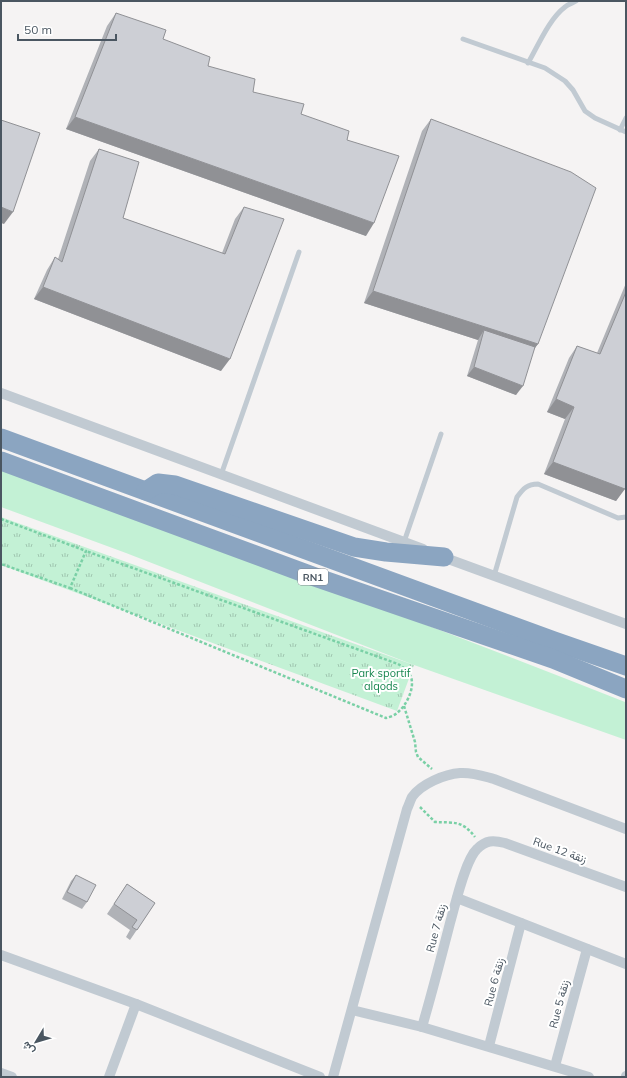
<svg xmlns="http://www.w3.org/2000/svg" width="627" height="1078" font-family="Mulish,Vazirmatn,sans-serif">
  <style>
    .park { fill: url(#park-tufts) }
    .garden { fill: #c3f1d5 }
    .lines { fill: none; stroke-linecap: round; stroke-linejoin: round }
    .path { stroke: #7ad0a6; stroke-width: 2.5; stroke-dasharray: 3 2; stroke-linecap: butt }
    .lane { stroke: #c1cad2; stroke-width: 5 }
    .street { stroke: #c1cad2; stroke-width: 10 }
    .highway { stroke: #8ba5c1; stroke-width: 19 }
    .wall { fill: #b0b2b7 }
    .shaded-wall { fill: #909195 }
    .building { fill: #cdcfd5; stroke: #909195 }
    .labels { text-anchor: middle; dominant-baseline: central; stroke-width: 4; stroke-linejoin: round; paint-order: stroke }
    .shield { fill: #fff; stroke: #808990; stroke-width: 1 }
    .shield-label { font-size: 10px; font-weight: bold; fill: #4a5661 }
    .park-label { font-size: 11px; fill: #17864f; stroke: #fff }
    .street-label { font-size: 11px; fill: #4a5661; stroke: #fff }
  </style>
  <defs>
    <pattern id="park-tufts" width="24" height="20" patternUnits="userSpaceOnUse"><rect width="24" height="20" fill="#c3f1d5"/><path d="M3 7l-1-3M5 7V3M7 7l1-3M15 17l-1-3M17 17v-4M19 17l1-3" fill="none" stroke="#a0c6b0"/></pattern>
  </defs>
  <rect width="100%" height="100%" fill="#f5f3f3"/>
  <polygon class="park" points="1,517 414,665 397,711 1,565"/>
  <path class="garden" d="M1,469c209,75 418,151 624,233l1,38 -212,-75 -288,-112 -125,-46z"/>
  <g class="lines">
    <g class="path">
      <polyline points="1,519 86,551 70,588 1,564"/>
      <path d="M70,588l316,130c3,-1 8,-2 11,-5 9,-7 18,-24 14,-36 -2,-5 -8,-10 -13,-13l-312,-113"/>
      <polyline points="404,706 415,742 416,752 418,757 432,769"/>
      <path d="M420,807l15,15c19,1 27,-2 40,15"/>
    </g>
    <g class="lane">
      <polyline points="463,39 545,68 565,81 573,90 585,111 595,118 626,132"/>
      <path d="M528,63c10,-17 21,-44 37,-56 3,-3 8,-4 11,-6"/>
      <polyline points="620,130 626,118"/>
      <polyline points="221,475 299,252"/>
      <polyline points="404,542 441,434"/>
      <path d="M494,576l23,-79c6,-8 10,-13 21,-13l80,34 8,-1"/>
    </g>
    <g class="street">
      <polyline points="1,393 423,549"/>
      <polyline points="440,556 626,624"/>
      <polyline points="457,898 626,964"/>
      <polyline points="1,955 136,1004 320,1077"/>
      <polyline points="352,1010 422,1027 589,1077"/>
      <path d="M422,1027c10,-34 19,-69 28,-104 5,-17 15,-63 27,-74 9,-9 16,-9 28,-6l121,44"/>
      <polyline points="489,1046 521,923"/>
      <polyline points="555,1066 587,949"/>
      <polyline points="1,1073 12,1077"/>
      <polyline points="109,1077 136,1004"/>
      <path d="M333,1077l74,-268c2,-4 3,-8 5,-12 9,-13 33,-23 48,-24 12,-1 23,3 34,6l132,50"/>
      <polyline points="626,1077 626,1076"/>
    </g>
    <g class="highway">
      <polyline points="1,438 554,641 626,666"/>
      <polyline points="1,461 315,577 553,659 626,689"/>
      <polyline points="146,491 158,483 175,485 354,547 386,552 444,557"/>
    </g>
  </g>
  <g class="wall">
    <polygon points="116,13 163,39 253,92 301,114 347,140 366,236 66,129 107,26"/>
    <polygon points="431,119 538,344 535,347 516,395 467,376 478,340 364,303 422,131"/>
    <polygon points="99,149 123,218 222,253 235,219 244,207 221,371 34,299 47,270 55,257 58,259 90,161"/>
    <polygon points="626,283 626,486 616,501 544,474 565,419 547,412 569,358 577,346 597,353"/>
    <polygon points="76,875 87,902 82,909 62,899 71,881"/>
    <polygon points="127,884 155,903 130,940 126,937 130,930 107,914"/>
  </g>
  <g class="shaded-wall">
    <polygon points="75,117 374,223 366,236 66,129"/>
    <polygon points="1,207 13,212 4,224 1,223"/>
    <polygon points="43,287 230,359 221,371 34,299"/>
    <polygon points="373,291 538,344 529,356 484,330 478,340 364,303"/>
    <polygon points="474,367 523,386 516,395 467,376"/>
    <polygon points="556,399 574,407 565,419 547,412"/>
    <polygon points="553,462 625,489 616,501 544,474"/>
  </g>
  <g class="building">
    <polygon points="116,13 166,30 163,39 210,57 208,66 255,79 253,92 304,104 301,114 349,131 347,140 399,156 374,223 75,117"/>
    <polygon points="431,119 571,172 596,188 538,344 373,291"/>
    <polygon points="1,120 40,133 13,212 1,207"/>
    <polygon points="99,149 139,162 123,218 225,254 244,207 284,219 230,359 43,287 55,257 62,262"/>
    <polygon points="626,292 626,486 625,489 553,462 574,407 556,399 577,346 600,354"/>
    <polygon points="484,330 535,347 523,386 474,367"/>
    <polygon points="76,875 96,885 87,902 67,892"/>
    <polygon points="127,884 155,903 137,930 132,927 137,920 114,904"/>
  </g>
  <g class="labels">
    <rect class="shield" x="298" y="569" width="30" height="16" rx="3"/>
    <g class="shield-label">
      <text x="313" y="577">RN1</text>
    </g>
    <g class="park-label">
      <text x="381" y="673">Park sportif<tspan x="381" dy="13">alqods</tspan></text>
    </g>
    <g class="street-label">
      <text transform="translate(560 850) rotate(20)">Rue 12 زنقة</text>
      <text transform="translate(436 928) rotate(-75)">Rue 7 زنقة</text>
      <text transform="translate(494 982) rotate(-75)">Rue 6 زنقة</text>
      <text transform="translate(559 1004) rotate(-75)">Rue 5 زنقة</text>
    </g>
  </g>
  <rect width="627" height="1078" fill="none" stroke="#4a5661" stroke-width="4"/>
  <g transform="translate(36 1042) rotate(232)" stroke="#ffffff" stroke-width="3" paint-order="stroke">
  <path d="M0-3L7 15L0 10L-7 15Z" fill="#4a5661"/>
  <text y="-6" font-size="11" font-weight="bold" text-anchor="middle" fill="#4a5661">ش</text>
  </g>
  <path d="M18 34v6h98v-6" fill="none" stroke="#4a5661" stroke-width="2"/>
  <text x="24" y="34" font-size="12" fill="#4a5661" stroke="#ffffff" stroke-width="3" paint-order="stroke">50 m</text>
</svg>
